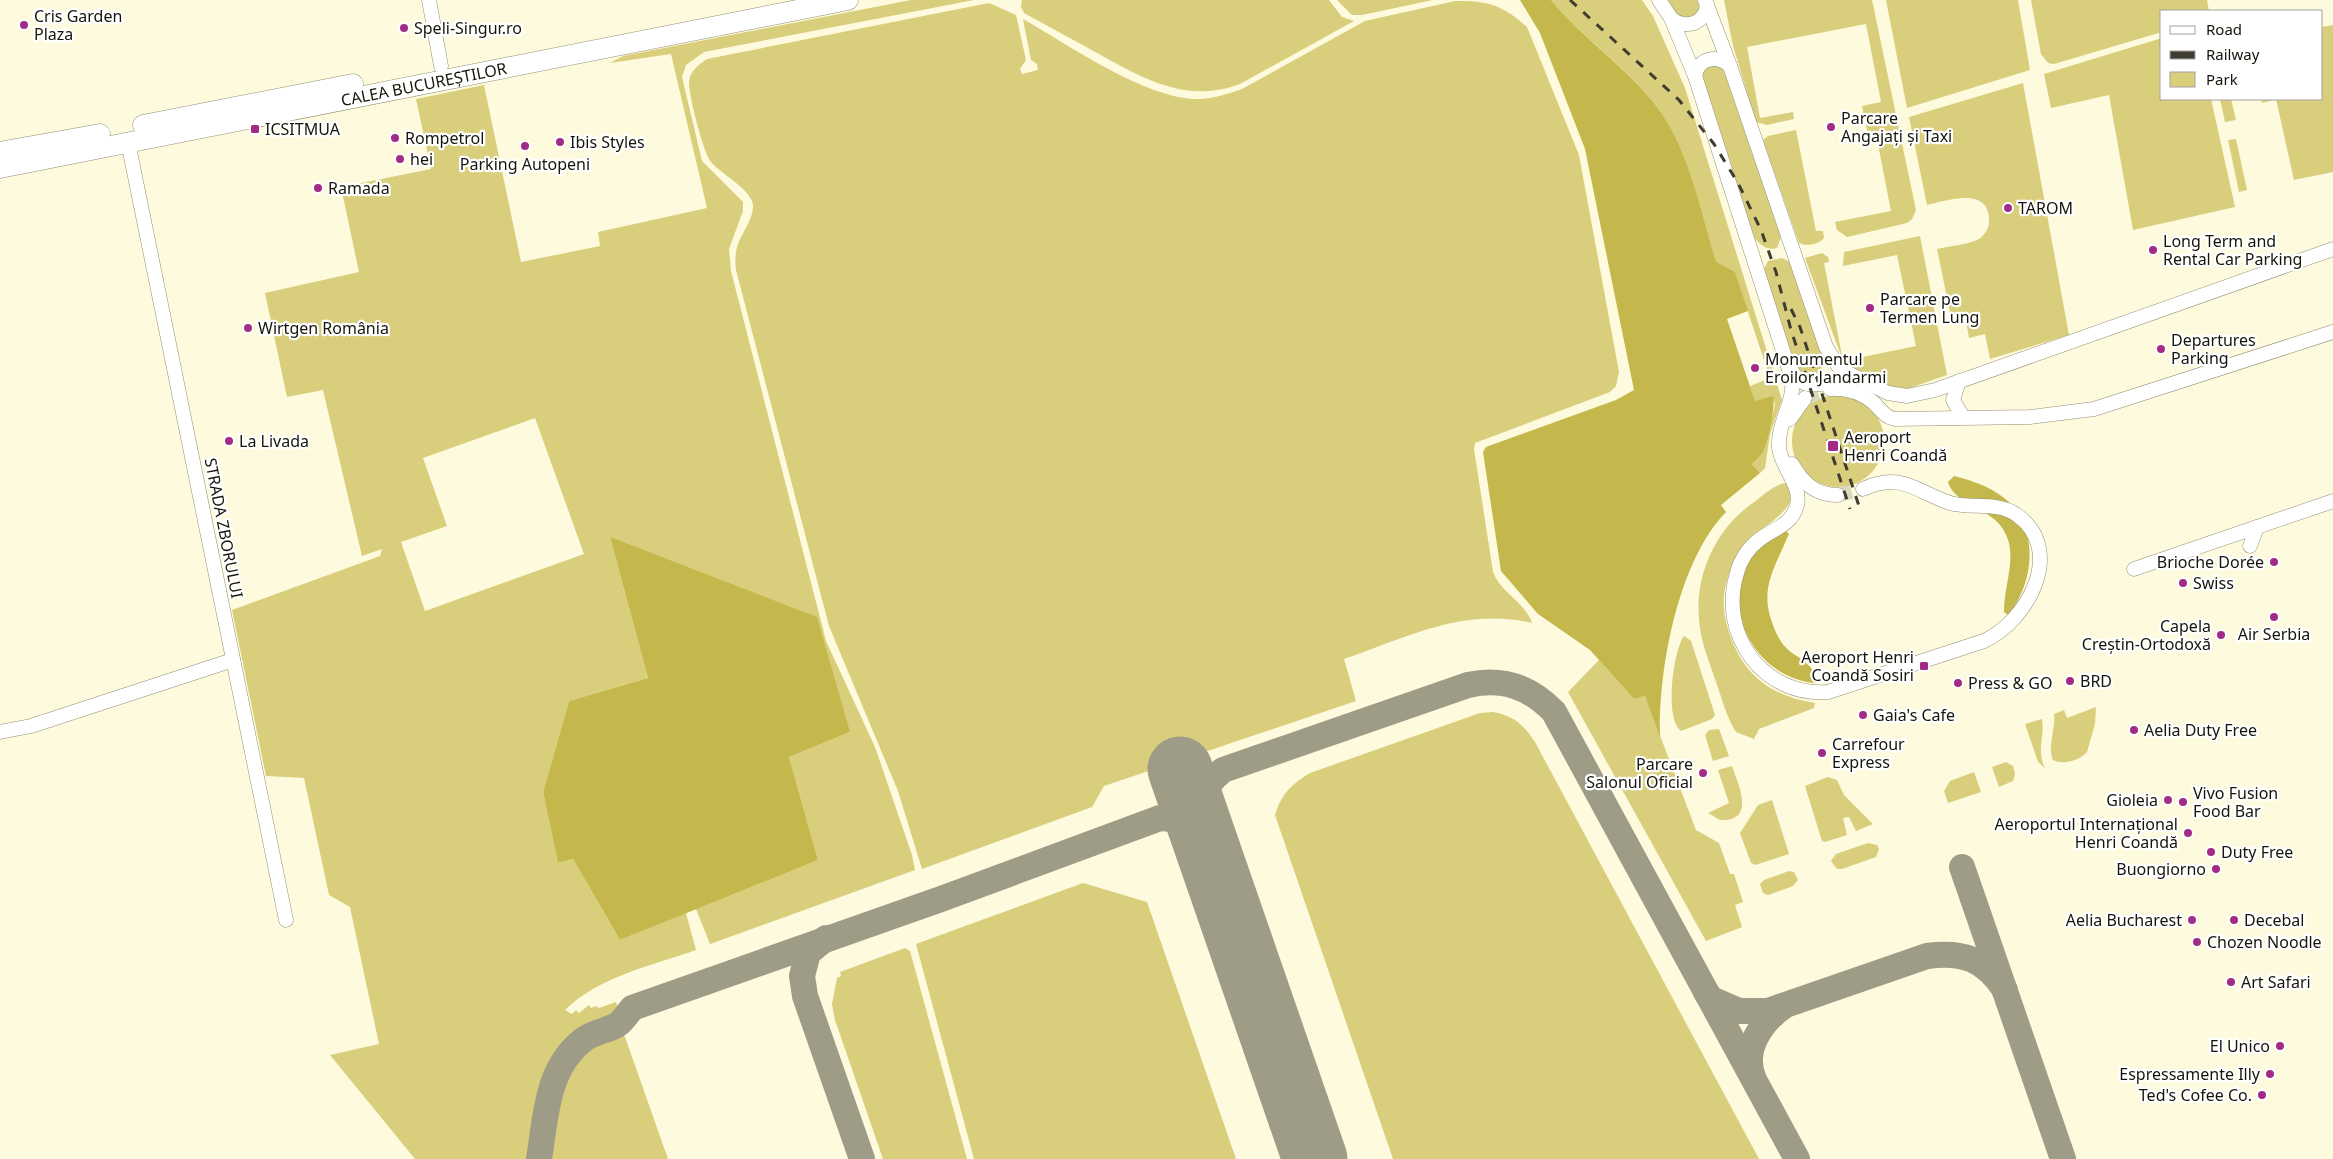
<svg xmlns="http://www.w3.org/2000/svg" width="2333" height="1159" font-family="'Noto Sans',sans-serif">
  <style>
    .green { fill: #d9ce7c; fill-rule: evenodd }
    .forest { fill: #c4b74c }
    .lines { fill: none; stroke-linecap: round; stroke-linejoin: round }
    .taxiway { stroke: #9e9c87; stroke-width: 26 }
    .runway { stroke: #9e9c87; stroke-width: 65 }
    .minor-tunnel { stroke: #dad8be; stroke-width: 14; stroke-dasharray: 14 7; stroke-linecap: butt }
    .minor-casing { stroke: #928f75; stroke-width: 15 }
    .highway-casing { stroke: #928f75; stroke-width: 21 }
    .minor { stroke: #fff; stroke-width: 14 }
    .highway { stroke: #fff; stroke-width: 20 }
    .rail { stroke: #3f3d30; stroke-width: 3; stroke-dasharray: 9 9; stroke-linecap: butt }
    .poi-dot { fill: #a12b85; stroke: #fff; stroke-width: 2 }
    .labels { text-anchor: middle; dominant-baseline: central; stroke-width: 4.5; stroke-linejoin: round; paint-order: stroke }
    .poi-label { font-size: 16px; fill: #16150b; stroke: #fff; text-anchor: start }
    .street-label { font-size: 16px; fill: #16150b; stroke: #fff }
  </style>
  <rect width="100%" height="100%" fill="#fdfade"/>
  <g class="green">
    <path d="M911,0h63l-270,52 -18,13 -4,12 20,84 41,41v9l-14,38 2,22 95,370 49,106 37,108 3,15 -205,74 -14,-35 122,-49 -29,-103 61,-25 -240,-195 38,141 -79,23 -26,91 15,71 15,-4 47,81 66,-27 10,37c-45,16 -96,26 -131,60l7,4 4,-4 3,3 10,-8 2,3 5,-2 3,2 17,-6 3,10c-2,13 -25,15 -35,22 -6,4 -12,9 -17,15 -26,29 -26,73 -32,110h-120l-85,-104 49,-11 -29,-137 -21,-12 -25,-117 -38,-2 -34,-166 148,-54 2,-7 -20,7 -39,-166 -36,7 -22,-104 94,-21 -18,-85 90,-18 -15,-70 68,-14 37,177 79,-16 -2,-14 109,-24 -36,-154 -61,9 13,-7zM535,418l49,136 -159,57 -24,-69 46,-16 -24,-68z"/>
    <path d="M1022,0h307l13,17 12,4 -114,63c-53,20 -96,-5 -141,-30 -25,-14 -50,-27 -75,-41l-3,-6z"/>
    <polygon points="1337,0 1433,0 1362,15 1352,15"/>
    <path d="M1551,0h91l11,16 32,72 97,312 -12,34 -5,34 -5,5 -8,-9 12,-14 11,-45 -1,-5 -19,1 -5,-15 20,-8 -35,-105 -19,-10c-16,-54 -27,-115 -62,-160 -30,-39 -72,-65 -103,-103z"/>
    <polygon points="1666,0 1697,0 1700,6 1697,19 1677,18"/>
    <polygon points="1724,0 1872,0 1916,210 1912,219 1907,223 1847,237 1837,230 1835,222 1891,211 1876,134 1868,135 1862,106 1881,102 1866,24 1747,47 1760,118 1793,112 1794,119 1767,125 1756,122 1733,46"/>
    <polygon points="1886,0 2018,0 2030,70 1907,108"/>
    <polygon points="2031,0 2207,0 2209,11 2162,11 2162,32 2054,64 2048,63 2041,54"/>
    <path d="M1455,1c32,-1 48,4 72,26l52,128 40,217 -3,14 -6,6 -135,51 -1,6 19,123c7,20 33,31 39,51 -69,-16 -124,14 -188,36l12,42 -252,85 -12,21 -170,62 -24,-78 -69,-165 -93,-356c-1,-8 -1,-17 2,-26 4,-11 16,-26 15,-39 -2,-16 -32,-31 -42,-43 -7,-7 -23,-69 -22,-80 1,-11 9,-17 18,-23l282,-56 27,12 10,45 -6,9 2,5 16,-4 -1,-6 -6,-4 -8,-41c46,26 125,82 178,80 14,-1 27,-5 41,-10l123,-68z"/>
    <polygon points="2333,25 2333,172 2294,180 2276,99 2262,103 2261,99 2322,99 2322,27"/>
    <polygon points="2162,38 2162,99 2211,99 2235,207 2133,230 2109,95 2051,108 2044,74"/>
    <path d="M1712,63l11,6 58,168 -4,11c-10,3 -16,-3 -23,-10l-52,-152 -1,-12 2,-6z"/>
    <path d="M2023,83l46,252 -79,24 -5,-25 -16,4 -4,-23 -14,2 -14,-68c12,-3 30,-4 42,-10 6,-4 11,-12 10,-20 -1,-33 -43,-18 -62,-14l-18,-88z"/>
    <polygon points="2220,99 2231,99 2236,120 2225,122"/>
    <path d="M1796,130l20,101h7l1,7c-5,6 -17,9 -25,5l-36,-103 5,-4z"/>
    <polygon points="2236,139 2247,190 2239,192 2228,140"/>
    <polygon points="1920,236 1947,375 1907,389 1895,389 1848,368 1843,361 1805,258 1822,253 1828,257 1829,262 1824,263 1843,361 1916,346 1897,255 1843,266 1844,252"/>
    <polygon points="1782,258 1792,263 1824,363 1820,372 1807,378 1798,376 1763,271 1768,261"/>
    <circle cx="1838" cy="441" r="46"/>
    <path d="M1786,483c23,22 -29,46 -40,59 -9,11 -15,24 -19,38 -5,16 -4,32 1,49 13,44 41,67 87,74l-1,5 -55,21 -5,10 -18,-7c-10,-15 -14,-34 -20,-50 -7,-21 -16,-42 -17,-63 -4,-44 16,-88 51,-114 10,-7 24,-21 36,-22z"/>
    <path d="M1684,636l7,5 24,74 -3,4 -31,12c-17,-12 -8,-80 3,-95z"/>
    <polygon points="1599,660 1634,699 1645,696 1696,830 1719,843 1730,874 1734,874 1743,902 1735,905 1742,927 1706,941 1568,692"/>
    <path d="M2096,707l-1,17 -8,28c-8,9 -23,13 -34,8 -6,-13 3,-32 1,-46l10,-4 3,8z"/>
    <path d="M1493,712c21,4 30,12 42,30l224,417h-366l-118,-344c6,-21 17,-31 35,-42l170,-60z"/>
    <path d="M2042,719c3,18 -6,31 3,49l-7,-6 -13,-38z"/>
    <polygon points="1719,729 1729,756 1713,761 1705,735 1709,730"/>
    <polygon points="2006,762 2013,766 2015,774 2013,781 1999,787 1992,767"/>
    <path d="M1732,766c6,18 25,56 -12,54l-12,-7 21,-10 -11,-33z"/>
    <polygon points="1974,772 1981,792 1948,803 1944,791 1950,781"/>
    <polygon points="1828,777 1837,780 1844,795 1873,824 1856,831 1849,817 1843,818 1847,835 1825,842 1822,841 1805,786"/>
    <polygon points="1772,800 1789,854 1755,865 1751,863 1740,833 1758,805"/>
    <polygon points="1868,843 1877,845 1879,849 1876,857 1842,869 1837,869 1831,861 1836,854"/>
    <polygon points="1789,871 1794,872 1798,880 1793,886 1768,895 1763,893 1760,884 1764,880"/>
    <polygon points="1083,883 1147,902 1236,1159 974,1159 916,944"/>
    <polygon points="905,948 910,951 967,1159 883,1159 835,1020 832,1004 837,978 841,976 840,972"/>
    <path d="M618,1032l7,5 43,122h-124c7,-44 12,-128 74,-127z"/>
  </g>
  <g class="forest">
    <path d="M1520,0h31c31,38 73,65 103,103 35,44 46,106 62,159l19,10 13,39 -21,8 28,82 18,-5c3,9 -5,47 -10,56 -3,4 -7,8 -11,12l8,9 -39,32 5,7c-48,49 -68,158 -66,225l-15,-41 -11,3 -44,-49 -52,-36 -37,-43 -18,-119 3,-5 130,-47 18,-10 -49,-241 -45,-116z"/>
    <path d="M1954,476c15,4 29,8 43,17 43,26 40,87 11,122l-4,-3c0,-24 10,-47 5,-69 -9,-37 -54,-35 -61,-61z"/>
    <path d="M1786,531l3,3 -2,4c-13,32 -28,51 -14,87 4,11 9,21 19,28 11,7 22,14 25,27l-2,3c-67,-5 -106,-96 -51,-139 7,-6 13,-12 22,-13z"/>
    <polygon points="610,537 817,617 850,732 789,757 818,860 620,940 573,859 558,863 543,792 569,701 648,678"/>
  </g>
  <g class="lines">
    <g class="taxiway">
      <path d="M1205,840c-8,-33 -10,-47 18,-70l245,-85c35,-8 62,2 86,27l243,447"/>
      <polyline points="1962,867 2063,1159"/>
      <polyline points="826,938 808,953 802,976 805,996 862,1159"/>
      <path d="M1706,992l5,7 28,12h29l159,-55c36,-5 58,3 78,34"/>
      <path d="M1753,1077c-11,-28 9,-56 31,-71"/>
      <path d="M539,1159c7,-42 7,-90 44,-119 10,-8 23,-9 34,-15 6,-4 11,-12 15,-17l309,-109 219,-81c21,1 31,6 45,22"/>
    </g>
    <polyline class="runway" points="1180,769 1315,1159"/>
    <g class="minor-tunnel">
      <polyline points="1805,398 1830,389"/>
      <polyline points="1838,495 1863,489"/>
    </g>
    <g class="minor-casing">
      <g id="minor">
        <polyline points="429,0 441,66"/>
        <path d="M1659,0l12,18 24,58 97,303c3,24 -15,44 -13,69 2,19 23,37 18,57 -5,20 -22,23 -37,34 -11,8 -20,21 -23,34 -19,61 26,124 91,119l156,-51c44,-20 82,-91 33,-126 -19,-14 -46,-6 -67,-12 -34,-11 -48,-32 -87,-14"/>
        <polyline points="1705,0 1730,66 1826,347 1840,369 1888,393 1907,396 1935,390 2333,249"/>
        <path d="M1671,18c14,12 34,6 36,-13"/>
        <path d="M1695,76c3,-18 22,-22 35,-10"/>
        <polyline points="128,142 286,920"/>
        <path d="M1791,370c14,23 26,12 49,12"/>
        <polyline points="1959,381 1953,400 1963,417"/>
        <path d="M1830,389c17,-1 31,3 44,14 7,7 11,14 21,16l135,-2 64,-8 239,-77"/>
        <polyline points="1790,419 1805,398"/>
        <path d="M1792,464c11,19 23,31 46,31"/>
        <polyline points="2250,546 2257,527"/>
        <polyline points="2134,569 2333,501"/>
        <polyline points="0,732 31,726 233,660"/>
      </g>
    </g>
    <g class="highway-casing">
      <g id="highway">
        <polyline points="143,125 353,84"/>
        <polyline points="0,152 100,134"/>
        <path id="s1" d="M0,168l848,-168"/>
      </g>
    </g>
    <use href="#minor" class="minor"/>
    <use href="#highway" class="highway"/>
    <g class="rail">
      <polyline points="1570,0 1679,100 1714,144 1738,183 1761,230 1776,272 1791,330 1850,509"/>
      <polyline points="1791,309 1800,327 1859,506"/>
    </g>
  </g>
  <g class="poi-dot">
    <circle cx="24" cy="25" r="5"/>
    <circle cx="404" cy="28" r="5"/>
    <circle cx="1831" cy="127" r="5"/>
    <rect x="250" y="124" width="10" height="10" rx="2.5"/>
    <circle cx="395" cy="138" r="5"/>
    <circle cx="560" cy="142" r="5"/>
    <circle cx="525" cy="146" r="5"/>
    <circle cx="400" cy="159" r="5"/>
    <circle cx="318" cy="188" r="5"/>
    <circle cx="2008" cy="208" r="5"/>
    <circle cx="2153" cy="250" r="5"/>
    <circle cx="1870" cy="308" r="5"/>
    <circle cx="248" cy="328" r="5"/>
    <circle cx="2161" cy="349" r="5"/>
    <circle cx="1755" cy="368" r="5"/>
    <circle cx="229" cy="441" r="5"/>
    <rect x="1827" y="440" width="12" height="12" rx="2.5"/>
    <circle cx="2274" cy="562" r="5"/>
    <circle cx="2183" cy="583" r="5"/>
    <circle cx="2274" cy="617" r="5"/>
    <circle cx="2221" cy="635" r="5"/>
    <rect x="1919" y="661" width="10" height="10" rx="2.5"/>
    <circle cx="2070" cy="681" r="5"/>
    <circle cx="1958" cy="683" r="5"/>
    <circle cx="1863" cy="715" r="5"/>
    <circle cx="2134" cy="730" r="5"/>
    <circle cx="1822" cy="753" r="5"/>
    <circle cx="1703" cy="773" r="5"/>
    <circle cx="2168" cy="800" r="5"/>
    <circle cx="2183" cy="802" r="5"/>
    <circle cx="2188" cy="833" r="5"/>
    <circle cx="2211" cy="852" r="5"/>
    <circle cx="2216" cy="869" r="5"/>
    <circle cx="2192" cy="920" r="5"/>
    <circle cx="2234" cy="920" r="5"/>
    <circle cx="2197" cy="942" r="5"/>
    <circle cx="2231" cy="982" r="5"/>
    <circle cx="2280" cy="1046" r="5"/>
    <circle cx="2270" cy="1074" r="5"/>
    <circle cx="2262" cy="1095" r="5"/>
  </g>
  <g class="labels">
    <g class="poi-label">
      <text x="34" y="16">Cris Garden<tspan x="34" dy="18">Plaza</tspan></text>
      <text x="414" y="28">Speli-Singur.ro</text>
      <text x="1841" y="118">Parcare<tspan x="1841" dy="18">Angajați și Taxi</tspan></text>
      <text x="265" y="129">ICSITMUA</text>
      <text x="405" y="138">Rompetrol</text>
      <text x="570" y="142">Ibis Styles</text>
      <text x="410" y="159">hei</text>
      <text x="525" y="164" text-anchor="middle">Parking Autopeni</text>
      <text x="328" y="188">Ramada</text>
      <text x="2018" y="208">TAROM</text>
      <text x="2163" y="241">Long Term and<tspan x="2163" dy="18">Rental Car Parking</tspan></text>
      <text x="1880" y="299">Parcare pe<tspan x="1880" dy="18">Termen Lung</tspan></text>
      <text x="258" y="328">Wirtgen România</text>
      <text x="2171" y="340">Departures<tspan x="2171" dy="18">Parking</tspan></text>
      <text x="1765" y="359">Monumentul<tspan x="1765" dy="18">Eroilor Jandarmi</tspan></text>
      <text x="1844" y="437">Aeroport<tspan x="1844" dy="18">Henri Coandă</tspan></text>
      <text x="239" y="441">La Livada</text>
      <text x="2264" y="562" text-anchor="end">Brioche Dorée</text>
      <text x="2193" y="583">Swiss</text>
      <text x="2211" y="626" text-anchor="end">Capela<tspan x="2211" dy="18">Creștin-Ortodoxă</tspan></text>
      <text x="2274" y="634" text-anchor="middle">Air Serbia</text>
      <text x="1914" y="657" text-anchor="end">Aeroport Henri<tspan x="1914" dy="18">Coandă Sosiri</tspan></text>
      <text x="2080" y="681">BRD</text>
      <text x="1968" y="683">Press &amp; GO</text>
      <text x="1873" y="715">Gaia's Cafe</text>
      <text x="2144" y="730">Aelia Duty Free</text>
      <text x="1832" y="744">Carrefour<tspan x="1832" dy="18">Express</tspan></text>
      <text x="1693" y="764" text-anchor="end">Parcare<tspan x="1693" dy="18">Salonul Oficial</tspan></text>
      <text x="2193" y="793">Vivo Fusion<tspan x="2193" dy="18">Food Bar</tspan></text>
      <text x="2158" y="800" text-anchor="end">Gioleia</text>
      <text x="2178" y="824" text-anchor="end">Aeroportul Internațional<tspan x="2178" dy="18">Henri Coandă</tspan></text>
      <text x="2221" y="852">Duty Free</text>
      <text x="2206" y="869" text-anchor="end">Buongiorno</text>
      <text x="2182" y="920" text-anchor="end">Aelia Bucharest</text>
      <text x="2244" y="920">Decebal</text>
      <text x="2207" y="942">Chozen Noodle</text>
      <text x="2241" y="982">Art Safari</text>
      <text x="2270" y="1046" text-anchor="end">El Unico</text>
      <text x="2260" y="1074" text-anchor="end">Espressamente Illy</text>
      <text x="2252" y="1095" text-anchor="end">Ted's Cofee Co.</text>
    </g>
    <g class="street-label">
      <text stroke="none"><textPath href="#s1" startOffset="432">CALEA BUCUREȘTILOR</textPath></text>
      <text transform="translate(224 528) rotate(79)">STRADA ZBORULUI</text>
    </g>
  </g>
  <rect x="2160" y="10" width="162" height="90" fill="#ffffff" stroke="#a2a19d"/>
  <rect x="2170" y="26" width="25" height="8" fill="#ffffff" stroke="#a2a19d"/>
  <text x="2206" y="35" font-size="15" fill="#16150b">Road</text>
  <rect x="2170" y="51" width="25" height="8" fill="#3f3d30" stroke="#a2a19d"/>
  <text x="2206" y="60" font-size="15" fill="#16150b">Railway</text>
  <rect x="2170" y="72" width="25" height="15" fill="#d9ce7c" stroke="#a2a19d"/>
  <text x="2206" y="85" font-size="15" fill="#16150b">Park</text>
</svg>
